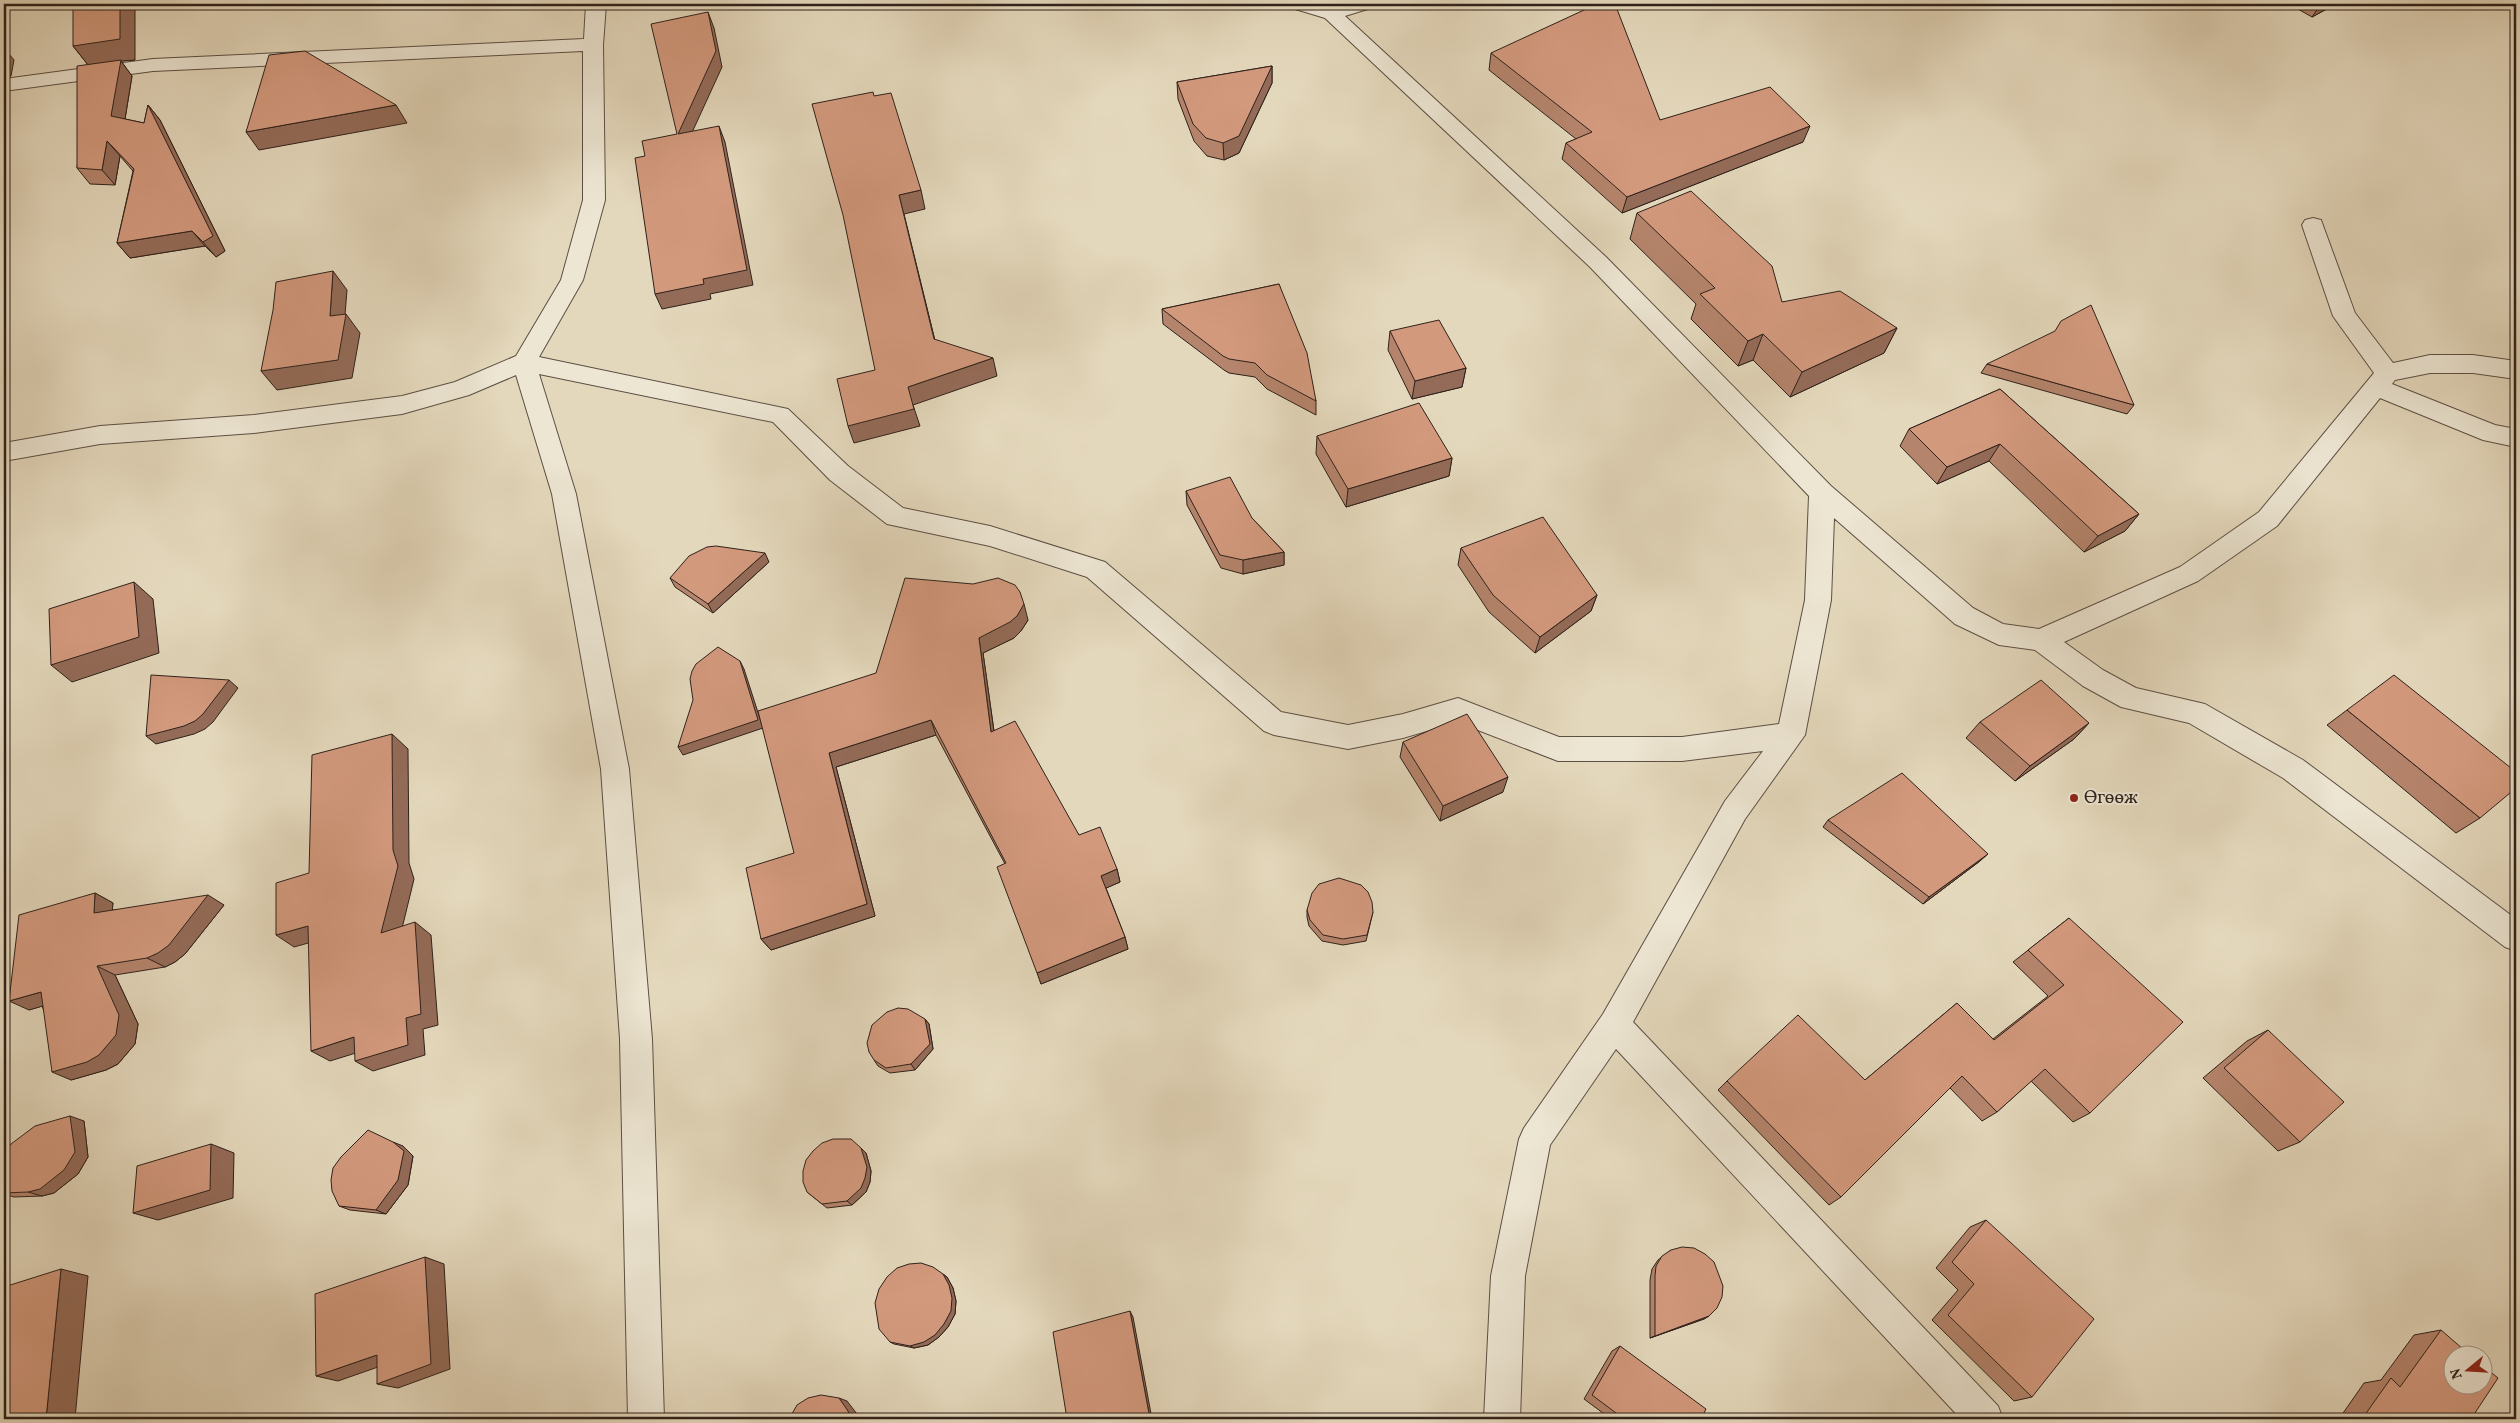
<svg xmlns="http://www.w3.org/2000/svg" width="2520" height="1423" font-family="Vollkorn,serif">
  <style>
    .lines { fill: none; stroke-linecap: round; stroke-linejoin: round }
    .minor-casing { stroke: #5c4f43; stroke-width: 2 }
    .minor { fill: #ede6d3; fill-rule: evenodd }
    .wall { fill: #b5846c; stroke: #2e211b }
    .shaded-wall { fill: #946b58; stroke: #2e211b }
    .building { fill: #d3997d; stroke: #2e211b }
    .poi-dot { fill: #8f2418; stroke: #ede6d3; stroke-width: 2 }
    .labels { text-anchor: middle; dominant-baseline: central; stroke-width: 4; stroke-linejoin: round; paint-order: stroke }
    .poi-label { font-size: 18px; fill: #2e211b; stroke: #ede6d3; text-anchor: start }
  </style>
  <rect width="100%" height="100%" fill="#e4d8bc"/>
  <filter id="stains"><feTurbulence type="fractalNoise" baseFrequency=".004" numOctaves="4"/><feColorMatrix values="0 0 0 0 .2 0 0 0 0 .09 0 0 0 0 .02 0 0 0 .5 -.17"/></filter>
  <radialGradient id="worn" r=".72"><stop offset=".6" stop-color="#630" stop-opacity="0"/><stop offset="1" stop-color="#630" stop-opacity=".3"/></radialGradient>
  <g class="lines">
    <g class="minor-casing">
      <polygon id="minor" points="586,4 606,4 603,45 605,200 583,280 539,357 788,409 848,466 903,508 990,526 1105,562 1281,712 1348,725 1403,714 1458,698 1559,737 1682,737 1779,724 1805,600 1809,496 1590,267 1325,18 1292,8 1290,4 1318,4 1332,8 1345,4 1373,4 1371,8 1345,16 1606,257 1831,486 1973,608 2003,624 2039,629 2180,567 2259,512 2374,373 2333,316 2302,225 2305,220 2313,218 2321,220 2355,313 2393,363 2430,355 2473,355 2516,361 2516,379 2473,373 2430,373 2395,380 2392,384 2495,425 2516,429 2516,447 2483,440 2380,398 2277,526 2198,581 2064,642 2103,670 2136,688 2205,704 2303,760 2516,919 2516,951 2505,947 2283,778 2189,723 2121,707 2083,686 2035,650 1999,645 1955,624 1834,518 1831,600 1805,735 1745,819 1633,1022 1998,1406 2003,1419 1961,1419 1616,1049 1550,1145 1525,1276 1520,1419 1484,1419 1491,1276 1519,1139 1524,1128 1603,1014 1725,801 1763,751 1682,761 1558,761 1457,722 1403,738 1348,749 1274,735 1264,731 1087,577 990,546 887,524 830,480 773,422 539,374 576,494 629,769 652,1039 664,1419 628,1419 620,1039 601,769 552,494 516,375 469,395 402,414 254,433 100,444 4,461 4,443 100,426 254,415 402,396 455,382 516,356 561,280 583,200 583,51 153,71 4,91 4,79 153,59 584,39"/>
    </g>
    <use href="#minor" class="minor"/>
  </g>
  <g class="wall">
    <polygon points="2289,4 2336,4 2312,17"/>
    <polygon points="2502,4 2516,4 2516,12"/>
    <polygon points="73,46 135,60 121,61 132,76 125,119 144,123 148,105 160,120 225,251 216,257 205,246 130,258 117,243 133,171 120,156 115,185 90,184 77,168 88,65"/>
    <polygon points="1491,53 1660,120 1803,142 1622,213 1562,159 1566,143 1576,139 1489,70"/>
    <polygon points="1272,66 1272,83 1239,153 1224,160 1207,156 1194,141 1178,99 1177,82"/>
    <polygon points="1637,213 1782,302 1897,328 1884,353 1790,397 1753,360 1738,366 1691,319 1696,304 1630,239"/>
    <polygon points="1279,284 1316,401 1316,415 1267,389 1255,377 1229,373 1224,370 1163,324 1162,309"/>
    <polygon points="1390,331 1466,368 1462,387 1412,399 1388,350"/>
    <polygon points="1987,364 2134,405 2127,414 1981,373"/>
    <polygon points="2000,389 2139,514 2125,531 2084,552 1989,461 1937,484 1900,446 1909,429"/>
    <polygon points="1317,436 1452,458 1449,476 1346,507 1316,454"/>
    <polygon points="1186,491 1252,518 1284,552 1284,565 1243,574 1221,568 1187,505"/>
    <polygon points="1461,548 1597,595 1591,611 1535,653 1489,612 1458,565"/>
    <polygon points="769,562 713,613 675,587 670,578"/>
    <polygon points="1028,620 1021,631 1014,638 983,653 994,731 1079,835 1117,869 1120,882 1106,888 1125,937 1128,949 1041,984 1005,864 936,735 836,767 875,916 771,950 761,939 794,853 876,673"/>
    <polygon points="2347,710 2480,818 2456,833 2327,725"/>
    <polygon points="1980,722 2089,723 2074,739 2015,781 1966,738"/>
    <polygon points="1403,742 1503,792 1440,821 1400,757"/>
    <polygon points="1828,820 1980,861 1923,904 1823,827"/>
    <polygon points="95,893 113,903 112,910 224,905 185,954 175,962 165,967 115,975 138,1024 135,1044 118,1064 106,1070 71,1080 42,1006 29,1010"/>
    <polygon points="1307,910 1373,912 1366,941 1343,945 1322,941 1309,926 1307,917"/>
    <polygon points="2069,918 2090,1113 2073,1122 2031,1081 1997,1112 1982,1121 1950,1088 1841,1197 1829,1205 1718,1090 1727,1081 1865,1080 1957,1003 1993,1039 2048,996 2013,962"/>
    <polygon points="925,1019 929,1024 933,1049 915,1070 890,1073 878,1066 874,1060"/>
    <polygon points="2268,1030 2300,1142 2278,1151 2203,1078 2247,1041"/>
    <polygon points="84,1121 88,1157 78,1174 54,1193 42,1196 14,1197 4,1194 4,1154"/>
    <polygon points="403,1146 413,1156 408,1185 386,1214 350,1210 339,1206"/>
    <polygon points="866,1153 871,1171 870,1182 866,1192 852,1205 827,1208 807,1192"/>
    <polygon points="1986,1220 2032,1397 2014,1401 1932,1320 1958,1290 1936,1268 1970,1227"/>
    <polygon points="1671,1250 1709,1316 1704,1319 1650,1338 1650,1280 1652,1269 1658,1260"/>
    <polygon points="943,1274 947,1277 953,1288 956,1301 955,1314 948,1327 939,1337 928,1345 914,1348 894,1344 890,1342"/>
    <polygon points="2441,1330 2471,1419 2339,1419 2364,1383 2381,1380 2414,1335"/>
    <polygon points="1620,1346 1701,1419 1611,1419 1584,1399 1612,1351"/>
  </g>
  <g class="shaded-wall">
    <polygon points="120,4 135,4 135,60 121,61 132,76 123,131 111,116 89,66 73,46"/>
    <polygon points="2321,4 2336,4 2312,17"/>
    <polygon points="708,12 714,28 722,67 684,150 678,134"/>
    <polygon points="4,48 14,60 11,76 4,78"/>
    <polygon points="1272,66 1272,83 1239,153 1224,160 1223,143"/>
    <polygon points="4,88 7,92 4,109"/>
    <polygon points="148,105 160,120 225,251 216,257 203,242"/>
    <polygon points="396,105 407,123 259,150 246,132"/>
    <polygon points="719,126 725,142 753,285 710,294 711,299 662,309 655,294 703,279"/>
    <polygon points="1810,126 1803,142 1622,213 1627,197"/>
    <polygon points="107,141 120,156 115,185 102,170"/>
    <polygon points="921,190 925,209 904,214 939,357 899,195"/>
    <polygon points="192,231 205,246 130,258 117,243"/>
    <polygon points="333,271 347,290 345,315 346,314 360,333 352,378 277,390 261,371 330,316"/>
    <polygon points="1897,328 1884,353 1790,397 1802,372"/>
    <polygon points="1763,334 1753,360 1738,366 1748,341"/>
    <polygon points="993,358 997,376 913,405 920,426 854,443 848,426 908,387"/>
    <polygon points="1466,368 1462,387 1412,399 1415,381"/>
    <polygon points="2000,444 1989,461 1937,484 1947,467"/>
    <polygon points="1452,458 1449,476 1346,507 1348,489"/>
    <polygon points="2139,514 2125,531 2084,552 2098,536"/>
    <polygon points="1284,552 1284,565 1243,574 1243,560"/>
    <polygon points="765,553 769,562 713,613 708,604"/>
    <polygon points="134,582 153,599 159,653 72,682 51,665"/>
    <polygon points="1597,595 1591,611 1535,653 1540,637"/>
    <polygon points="1024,604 1028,620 1021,631 1014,638 983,653 996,746 991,732 979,638"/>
    <polygon points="740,661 744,669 763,728 683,755 678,747"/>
    <polygon points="229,680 238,688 213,722 205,729 194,734 156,744 146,736"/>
    <polygon points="931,720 936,735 836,767 875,916 771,950 761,939 867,904 829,753"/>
    <polygon points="2089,723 2074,739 2015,781 2030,766"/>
    <polygon points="392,734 408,749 409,863 414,879 398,945 381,933"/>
    <polygon points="1508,777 1503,792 1440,821 1443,806"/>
    <polygon points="1988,854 1980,861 1923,904 1929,897"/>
    <polygon points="1117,869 1120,882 1104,889 1101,876"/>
    <polygon points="95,893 113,903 111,922 94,913"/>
    <polygon points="208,895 224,905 185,954 175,962 165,967 147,958"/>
    <polygon points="415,922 431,935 438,1025 423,1029 425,1055 373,1071 355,1061 406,1018"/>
    <polygon points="308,926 326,938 294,947 276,935"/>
    <polygon points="1125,937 1128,949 1041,984 1037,973"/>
    <polygon points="97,966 115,975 138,1024 135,1044 118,1064 106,1070 71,1080 52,1072"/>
    <polygon points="41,992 60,1001 29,1010 9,1001"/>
    <polygon points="925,1019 929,1024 933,1049 915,1070 911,1064"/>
    <polygon points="354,1037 372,1048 330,1061 311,1051"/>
    <polygon points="70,1116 84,1121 88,1157 78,1174 54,1193 42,1196 28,1192"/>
    <polygon points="393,1142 403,1146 413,1156 408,1185 386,1214 376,1210"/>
    <polygon points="211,1144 234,1153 233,1198 158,1220 133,1213"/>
    <polygon points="861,1148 866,1153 871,1171 870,1182 866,1192 852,1205 847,1201"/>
    <polygon points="425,1257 444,1264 450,1369 398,1388 377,1384"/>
    <polygon points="61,1269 88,1276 75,1419 46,1419"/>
    <polygon points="943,1274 947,1277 953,1288 956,1301 955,1314 948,1327 939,1337 928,1345 914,1348 910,1346"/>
    <polygon points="1130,1311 1133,1317 1152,1419 1150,1419"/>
    <polygon points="1709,1316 1704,1319 1650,1338 1655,1336"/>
    <polygon points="377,1355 398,1360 338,1381 316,1376"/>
    <polygon points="839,1398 847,1401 857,1414 858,1419 850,1419"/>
  </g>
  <g class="building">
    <polygon points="73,4 120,4 120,39 73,46"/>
    <polygon points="1597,4 1615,4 1660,120 1770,87 1810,126 1627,197 1566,143 1592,132 1491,53"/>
    <polygon points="708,12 716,51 678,134 719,126 747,270 703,279 704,284 655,294 635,158 645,156 642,141 677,134 651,24"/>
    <polygon points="305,51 396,105 246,132 269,55"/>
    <polygon points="121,60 111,116 144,123 148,105 213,236 203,242 192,231 117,243 134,169 107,141 102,170 77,168 77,66"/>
    <polygon points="1272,66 1239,136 1223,143 1206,138 1193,124 1177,82"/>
    <polygon points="873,92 874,96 891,93 921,190 899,195 934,339 993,358 908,387 914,409 848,426 837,379 875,370 843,215 812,104"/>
    <polygon points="1691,191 1772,266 1782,302 1840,291 1897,328 1802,372 1763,334 1748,341 1700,294 1715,288 1637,213"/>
    <polygon points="333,271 330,316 346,314 338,360 261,371 273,310 276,282"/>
    <polygon points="1279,284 1307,353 1316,401 1267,375 1255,363 1229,359 1223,356 1162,309"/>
    <polygon points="2091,305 2134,405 1987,364 2055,331 2061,321"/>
    <polygon points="1439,320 1466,368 1415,381 1390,331"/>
    <polygon points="2000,389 2139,514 2098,536 2000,444 1947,467 1909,429"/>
    <polygon points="1419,403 1452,458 1348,489 1317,436"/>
    <polygon points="1230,477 1252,518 1284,552 1243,560 1220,555 1186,491"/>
    <polygon points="1543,517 1597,595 1540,637 1493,595 1461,548"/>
    <polygon points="716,546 765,553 708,604 670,578 689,556 707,547"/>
    <polygon points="905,578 973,584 998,578 1015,585 1020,592 1024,604 1017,616 1010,622 979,638 991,732 1015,721 1079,835 1100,827 1117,869 1101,876 1125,937 1037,973 997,867 1006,863 931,720 829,753 867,904 761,939 746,868 794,853 758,711 876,673"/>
    <polygon points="134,582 139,637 51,665 49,609"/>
    <polygon points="718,647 740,661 758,720 678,747 693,700 690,679 692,671 696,664"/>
    <polygon points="151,675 229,680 203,714 195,721 184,726 146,736"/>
    <polygon points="2394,675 2516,772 2516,788 2480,818 2347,710"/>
    <polygon points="2041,680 2089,723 2030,766 1980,722"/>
    <polygon points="1467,714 1508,777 1443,806 1403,742"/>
    <polygon points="392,734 393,850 398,866 381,933 415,922 421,1014 406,1018 408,1045 355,1061 354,1037 311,1051 308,926 276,935 276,883 309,873 312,755"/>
    <polygon points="1902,773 1988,854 1929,897 1828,820"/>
    <polygon points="1339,878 1361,885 1368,892 1372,902 1373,912 1367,935 1343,939 1323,935 1310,920 1307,910 1312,893 1319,884"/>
    <polygon points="95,893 94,913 208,895 169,945 158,953 147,958 97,966 119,1015 116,1035 99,1055 87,1062 52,1072 41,992 9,1001 19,915"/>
    <polygon points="2069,918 2183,1022 2090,1113 2045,1069 1997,1112 1962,1076 1841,1197 1727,1081 1798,1015 1865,1080 1957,1003 1994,1040 2064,985 2028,950"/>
    <polygon points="898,1008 908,1009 925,1019 930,1044 911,1064 886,1068 874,1060 869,1052 867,1043 872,1025 887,1012"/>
    <polygon points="2268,1030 2344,1102 2300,1142 2224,1068"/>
    <polygon points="70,1116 75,1152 64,1170 40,1189 28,1192 4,1193 4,1154 11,1144 35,1126"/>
    <polygon points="368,1130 393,1142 404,1151 398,1180 376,1210 339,1206 332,1191 331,1180 333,1168 341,1157"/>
    <polygon points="833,1139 851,1139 861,1148 867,1167 865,1178 861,1188 847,1201 822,1204 807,1192 803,1182 803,1171 806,1160 813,1151 822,1143"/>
    <polygon points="211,1144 210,1190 133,1213 137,1166"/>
    <polygon points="1986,1220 2094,1319 2032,1397 1948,1315 1974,1284 1952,1262"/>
    <polygon points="1682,1247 1694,1248 1705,1254 1714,1262 1723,1286 1722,1297 1717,1308 1709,1316 1655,1336 1655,1276 1656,1266 1662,1256 1671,1250"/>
    <polygon points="425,1257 431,1364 377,1384 377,1355 316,1376 315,1294"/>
    <polygon points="921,1263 933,1267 943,1274 949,1285 952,1298 951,1311 944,1324 935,1335 924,1342 910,1346 890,1342 879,1329 875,1303 879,1289 887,1277 897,1268 909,1264"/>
    <polygon points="61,1269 46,1419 4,1419 4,1287"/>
    <polygon points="1130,1311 1150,1419 1067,1419 1053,1332"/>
    <polygon points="2441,1330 2471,1356 2452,1356 2452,1386 2482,1386 2482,1365 2498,1378 2471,1419 2362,1419 2391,1378 2400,1387"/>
    <polygon points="1620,1346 1706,1409 1701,1419 1624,1419 1592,1395"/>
    <polygon points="821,1395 839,1398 848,1411 850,1419 789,1419 797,1405 808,1398"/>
  </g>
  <circle class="poi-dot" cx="2074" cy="798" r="5"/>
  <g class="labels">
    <g class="poi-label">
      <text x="2084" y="798">Өгөөж</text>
    </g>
  </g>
  <rect width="2520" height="1423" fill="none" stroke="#e4d8bc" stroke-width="20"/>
  <rect x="5" y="5" width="2510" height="1413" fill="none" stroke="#2e211b" stroke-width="2.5"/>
  <rect x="10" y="10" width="2500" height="1403" fill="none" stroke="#2e211b"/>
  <g transform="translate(2468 1370) rotate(252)"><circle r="24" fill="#ede6d3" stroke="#a19789"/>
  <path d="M0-4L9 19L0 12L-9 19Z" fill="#8f2418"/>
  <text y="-8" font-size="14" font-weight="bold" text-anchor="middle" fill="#2e211b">N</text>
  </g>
  <rect width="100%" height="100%" filter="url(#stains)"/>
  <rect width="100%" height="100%" fill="url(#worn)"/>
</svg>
